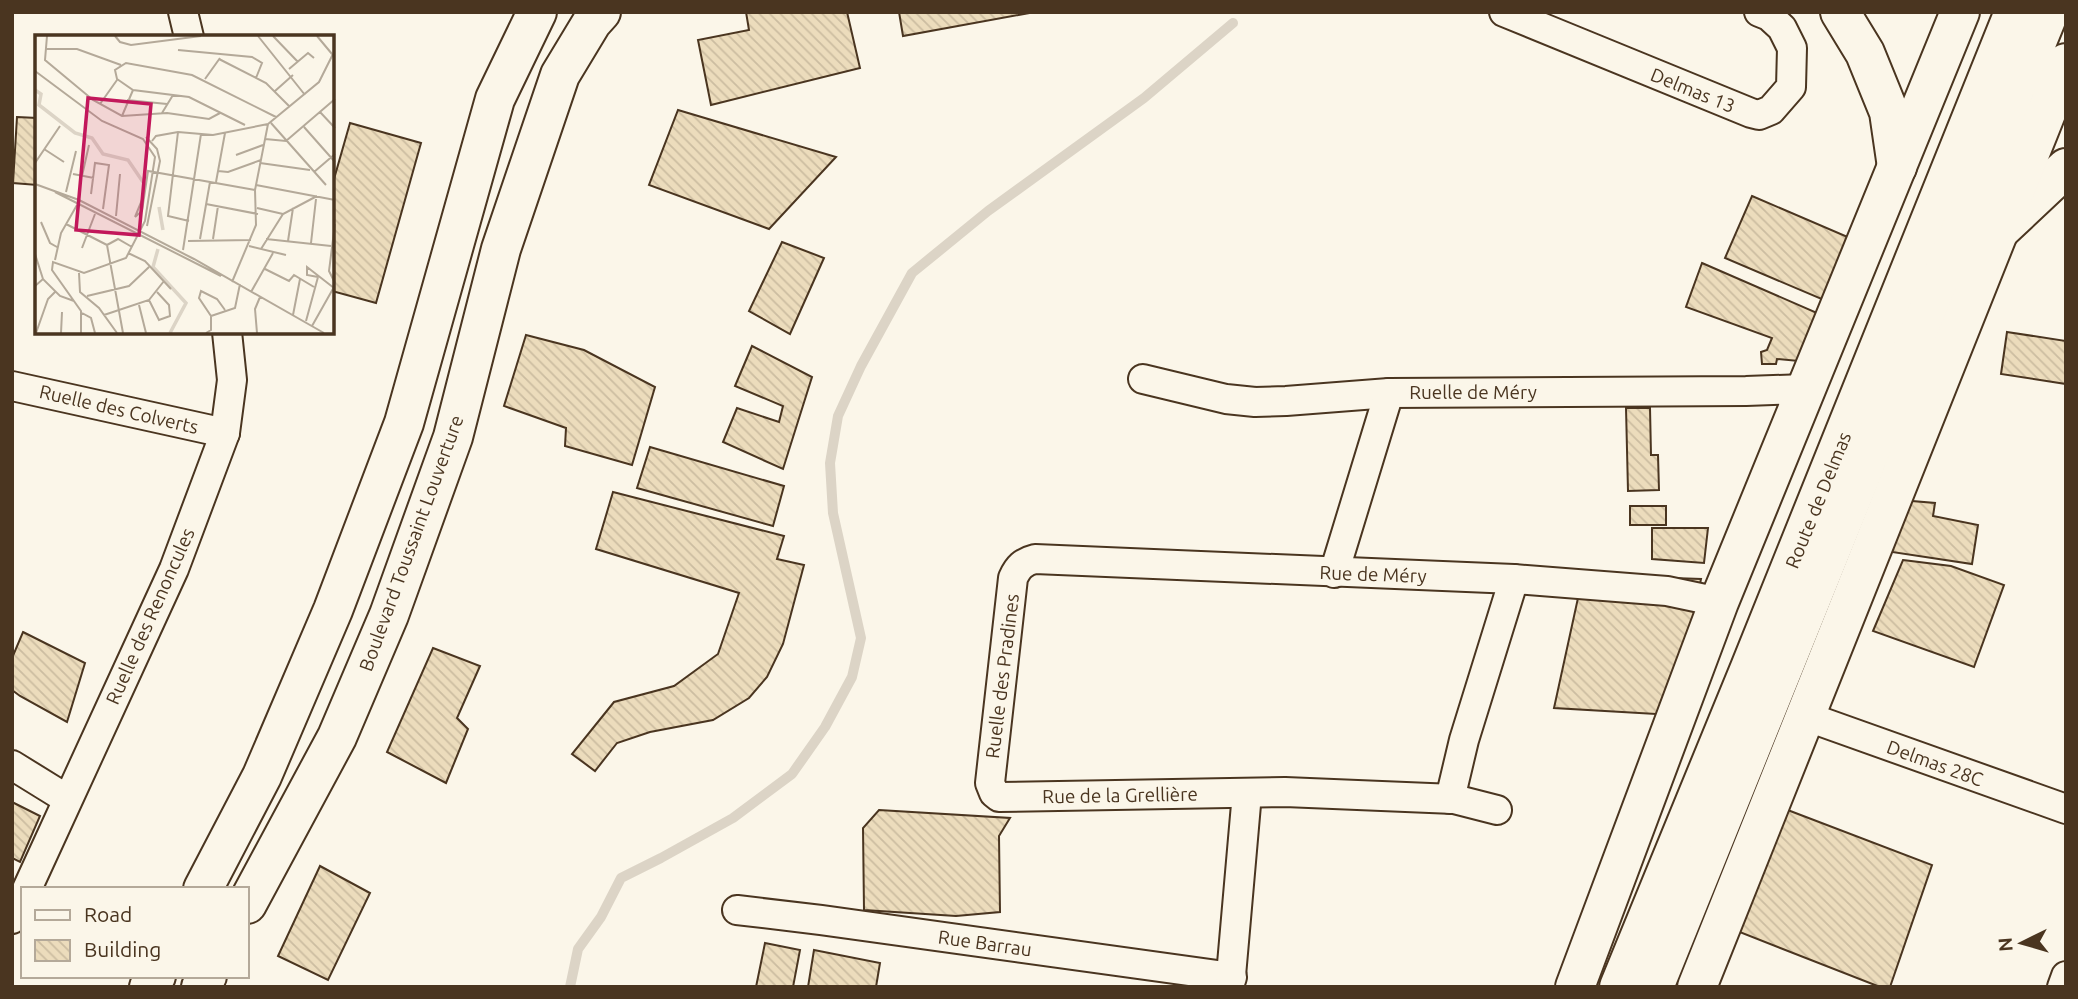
<svg xmlns="http://www.w3.org/2000/svg" width="2078" height="999" font-family="Ubuntu,sans-serif">
  <style>
    .lines { fill: none; stroke-linecap: round; stroke-linejoin: round }
    .stream { stroke: #dcd4c6; stroke-width: 10 }
    .building { fill: url(#building-back-hatch); stroke: #4a3520; stroke-width: 2 }
    .street-casing { stroke: #4a3520; stroke-width: 32 }
    .secondary-casing { stroke: #4a3520; stroke-width: 42 }
    .primary-casing { stroke: #4a3520; stroke-width: 42 }
    .street { stroke: #fbf6e9; stroke-width: 28 }
    .secondary { stroke: #fbf6e9; stroke-width: 38 }
    .primary { stroke: #fbf6e9; stroke-width: 38 }
    .labels { text-anchor: middle; dominant-baseline: central; stroke-width: 5; stroke-linejoin: round; paint-order: stroke }
    .street-label { font-size: 19px; fill: #4a3520; stroke: #fbf6e9 }
    .inset-river { fill: none; stroke: #dcd4c6; stroke-width: 3.5 }
    .inset-road { fill: none; stroke: #b4a999; stroke-width: 2 }
    .view { fill: #c2185b; fill-opacity: 0.15; stroke: #c2185b; stroke-width: 3.5 }
    .inset-edge { fill: none; stroke: #4a3520; stroke-width: 3.5 }
  </style>
  <defs>
    <pattern id="building-back-hatch" width="6" height="6" patternUnits="userSpaceOnUse" patternTransform="scale(1.75)"><rect width="6" height="6" fill="#ecdcbc"/><path d="M-1 5l2 2M0 0l6 6M5-1l2 2" fill="none" stroke="#ccbda1"/></pattern>
  </defs>
  <rect width="100%" height="100%" fill="#fbf6e9"/>
  <g class="lines">
    <polyline class="stream" points="570,987 578,949 601,917 621,878 661,858 733,818 792,774 825,727 852,677 861,638 833,513 830,463 838,416 861,366 912,273 988,211 1144,98 1233,23"/>
  </g>
  <g class="building">
    <polygon points="746,12 847,12 860,68 711,105 698,40 749,30"/>
    <polygon points="899,12 1035,12 903,36"/>
    <polygon points="678,110 836,157 769,229 649,185"/>
    <polygon points="17,117 37,118 37,185 13,183"/>
    <polygon points="350,123 421,143 376,303 332,291 332,186"/>
    <polygon points="1752,196 1857,241 1831,303 1725,258"/>
    <polygon points="782,242 824,258 790,334 749,311"/>
    <polygon points="1702,263 1824,316 1809,362 1777,359 1776,364 1762,364 1761,352 1767,350 1772,338 1686,307"/>
    <polygon points="2007,332 2066,341 2066,384 2001,374"/>
    <polygon points="526,335 584,350 655,387 632,465 565,446 566,428 504,406"/>
    <polygon points="752,346 812,377 783,469 723,442 737,408 779,422 783,406 735,386"/>
    <polygon points="1626,408 1650,408 1651,455 1658,455 1659,490 1628,491"/>
    <polygon points="650,447 784,486 773,526 637,488"/>
    <polygon points="613,492 784,536 777,559 804,565 783,644 767,677 749,698 713,720 650,732 617,743 595,771 572,754 614,702 674,686 718,654 739,593 596,549"/>
    <polygon points="1900,500 1935,503 1933,516 1978,525 1972,564 1892,552"/>
    <rect x="1630" y="506" width="36" height="19"/>
    <polygon points="1652,528 1708,528 1704,563 1652,559"/>
    <polygon points="1903,560 1951,566 2004,585 1974,667 1873,631"/>
    <polygon points="1583,575 1701,579 1673,715 1554,708"/>
    <polygon points="23,632 85,663 67,722 20,696 12,690 12,658"/>
    <polygon points="433,648 480,666 457,718 468,729 446,783 387,752"/>
    <polygon points="12,802 40,816 20,862 12,858"/>
    <polygon points="1785,809 1932,865 1890,987 1880,987 1737,931"/>
    <polygon points="879,810 1010,818 999,836 1000,912 956,916 864,910 863,828"/>
    <polygon points="320,866 370,893 328,980 278,956"/>
    <polygon points="765,943 800,950 793,987 756,987"/>
    <polygon points="814,950 880,963 876,987 808,987"/>
  </g>
  <g class="lines">
    <g class="street-casing">
      <g id="street">
        <polyline points="183,12 189,37"/>
        <polyline points="1504,12 1751,113 1759,115 1771,110 1791,87 1792,48 1782,28 1769,16 1759,12"/>
        <polyline points="1143,379 1226,399 1255,402 1286,401 1389,393 1746,391 1805,389"/>
        <polyline points="12,386 225,433"/>
        <polyline points="1334,573 1389,393"/>
        <polyline points="1805,716 2066,809"/>
        <polyline points="12,765 67,799"/>
        <polyline points="1450,799 1464,740 1514,579"/>
        <path d="M1497,810l-43,-11 -169,-7 -286,5 -5,-4 -4,-10 23,-205c5,-11 10,-16 22,-19l479,20 153,12 52,11"/>
        <polyline points="27,889 174,569 225,433 232,380 227,332"/>
        <polyline points="737,910 821,920 1232,977"/>
        <polyline points="12,919 23,897"/>
        <polyline points="1230,987 1247,793"/>
        <polyline points="2062,987 2066,976"/>
      </g>
    </g>
    <g class="secondary-casing">
      <g id="secondary">
        <polyline points="1840,12 1865,53 1889,112 1897,167"/>
        <polyline points="1999,231 2066,168"/>
        <polyline points="203,889 262,776 333,610 404,423 495,99 537,12"/>
        <polyline points="247,904 337,737 389,615 453,437 501,249 560,75 592,22 601,12"/>
        <polyline points="149,987 156,976"/>
        <polyline points="201,987 207,976"/>
      </g>
    </g>
    <g class="primary-casing">
      <g id="primary">
        <polyline points="1575,987 1719,602 1960,12"/>
        <polyline points="1619,987 1750,668 2014,12"/>
        <polyline points="1654,987 2049,12"/>
        <polyline points="1697,987 2066,63"/>
      </g>
    </g>
    <use href="#street" class="street"/>
    <use href="#secondary" class="secondary"/>
    <use href="#primary" class="primary"/>
  </g>
  <g class="labels">
    <g class="street-label">
      <text transform="translate(1693 90) rotate(22)">Delmas 13</text>
      <text x="1473" y="392">Ruelle de Méry</text>
      <text transform="translate(119 409) rotate(13)">Ruelle des Colverts</text>
      <text transform="translate(1818 500) rotate(-68)">Route de Delmas</text>
      <text transform="translate(411 543) rotate(-70)">Boulevard Toussaint Louverture</text>
      <text transform="translate(1373 574) rotate(2)">Rue de Méry</text>
      <text transform="translate(150 616) rotate(-66)">Ruelle des Renoncules</text>
      <text transform="translate(1002 676) rotate(-83)">Ruelle des Pradines</text>
      <text transform="translate(1935 763) rotate(20)">Delmas 28C</text>
      <text transform="translate(1120 795) rotate(-1)">Rue de la Grellière</text>
      <text transform="translate(985 943) rotate(8)">Rue Barrau</text>
    </g>
  </g>
  <g transform="translate(35 35)">
    <rect width="299" height="299" fill="#fbf6e9"/>
    <path class="inset-river" d="M0,55l6,4 -2,11 36,28 17,5 11,16 25,6 15,22M124,172l4,23M123,214l-5,18 33,36 -16,30"/>
    <path class="inset-road" d="M12,1l-2,24 48,40 29,16 45,-3 42,6 11,-6M80,1l5,6 11,3 70,-9M223,1l47,59M238,1l25,26M282,1l15,18M10,14h32l44,16M143,15l74,7 10,6 -6,15M184,24l47,24 23,23M254,34l19,-16 6,5M0,36l67,50 41,18 12,18 -10,64 -19,37 -42,15 -31,-11 -1,8 29,41v22M170,44l15,-21M240,56l18,-16M92,65l40,4M65,69l17,-24M285,77l15,16M127,78l11,-18M87,81l11,-26M236,88l55,62M210,90l-56,-28 -56,-7 -16,-11 -2,-9 11,-7 66,12 84,42M269,92l31,35M143,97l-10,84 21,5M111,102l11,12 3,12 -13,65M230,104l21,2 49,-42M117,106l4,-5 22,-4 35,3 55,-11M9,114l20,13M201,120l27,-10M0,128l25,-37M225,128l50,7M183,136l10,1 33,-12M279,137l21,-18M38,139l21,4M47,141l7,-31M181,147l9,-49M0,149l44,16 115,59 130,74M221,150l79,15M20,157l166,84M31,157l10,-41M56,159l4,-31 14,2 -6,44M171,169l52,10M222,173l26,6M81,181l4,-42M100,182l7,-6 6,-40 107,19M100,182l9,-22M6,187l9,21 7,4M31,189l41,21M300,189l-6,47 6,12M165,204l10,-57M178,204l5,-33M231,204l65,7M153,206l63,-1M253,206l5,-33M276,208l5,-44M72,210l16,88M72,210l11,-6 14,8M214,211l37,9M47,213l13,-34M226,214l22,-35 34,-18M148,215l18,-116M93,218l17,8 26,28M0,219l8,25M20,225l6,-27 16,-28M230,234l24,12 5,-6 20,12M44,238l1,19 19,16 18,25M283,242l-11,-2v-8l27,21M197,247l24,-57 -1,-35 13,-66 51,-42 14,-28M0,251l8,-7 17,17 14,5M216,257l22,-39M52,261l42,-10 20,-19M114,265l10,20 11,-4 -1,-11 -12,-13M104,270l7,28M47,278l9,5 4,15M69,280l45,-15 15,-19M258,280l7,-36M176,281l-12,-18 2,-7 16,8 8,11M271,286l12,-44M277,291l22,-39M1,298l12,-34 7,-7M26,298l1,-21M171,298l5,-3v-14l24,-8 5,-24M222,298l-2,-24 5,-12"/>
    <path class="view" d="M53,63l63,6 -12,131 -63,-5z"/>
    <rect width="299" height="299" class="inset-edge"/>
  </g>
  <rect width="2078" height="999" fill="none" stroke="#4a3520" stroke-width="28"/>
  <rect x="21" y="887" width="228" height="91" fill="#fbf6e9" stroke="#b4a999" stroke-width="2"/>
  <rect x="35" y="910" width="35" height="10" fill="#fbf6e9" stroke="#b4a999" stroke-width="2"/>
  <text x="84" y="922" font-size="21" fill="#4a3520">Road</text>
  <rect x="35" y="940" width="35" height="21" fill="url(#building-back-hatch)" stroke="#b4a999" stroke-width="2"/>
  <text x="84" y="957" font-size="21" fill="#4a3520">Building</text>
  <g transform="translate(2022 943) rotate(265)" stroke="#fbf6e9" stroke-width="5" paint-order="stroke">
  <path d="M0-5L12 26L0 18L-12 26Z" fill="#4a3520"/>
  <text y="-10" font-size="19" font-weight="bold" text-anchor="middle" fill="#4a3520">N</text>
  </g>
</svg>
